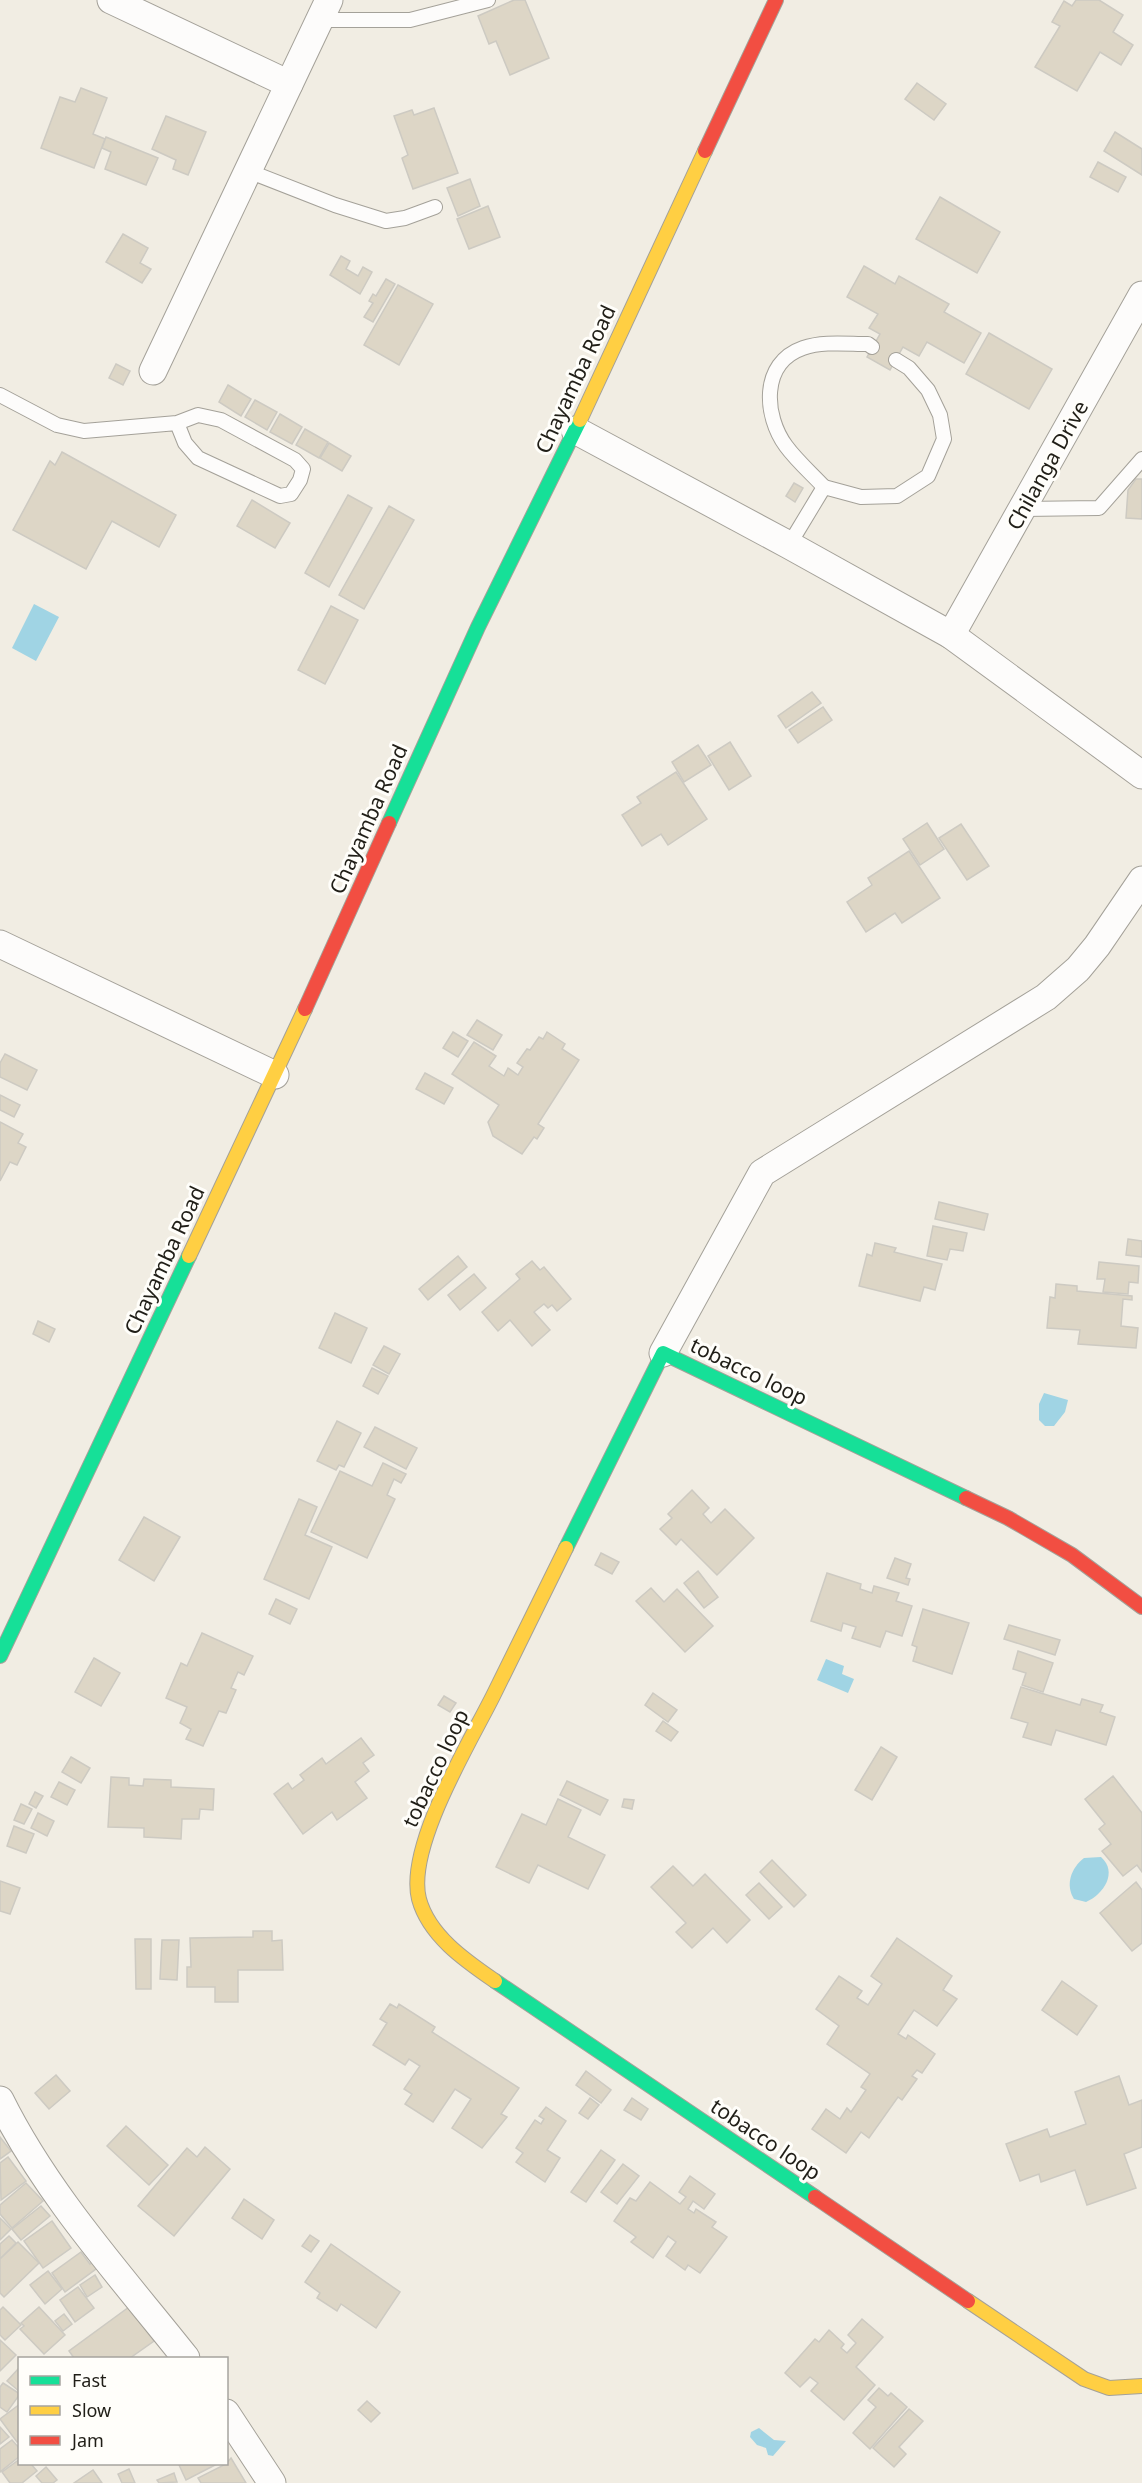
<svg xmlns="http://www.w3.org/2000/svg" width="1142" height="2483" font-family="'Noto Sans',sans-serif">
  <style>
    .water { fill: #a0d4e4 }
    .building { fill: #ddd6c6; stroke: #cdcac2; stroke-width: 1.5 }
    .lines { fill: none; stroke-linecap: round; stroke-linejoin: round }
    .lane-casing { stroke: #a4a199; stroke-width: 16 }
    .street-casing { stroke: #a4a199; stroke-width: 29 }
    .fast-casing { stroke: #a4a199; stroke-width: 16 }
    .slow-casing { stroke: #a4a199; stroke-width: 16 }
    .jam-casing { stroke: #a4a199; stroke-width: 16 }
    .lane { stroke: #fdfcfb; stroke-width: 14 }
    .street { stroke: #fdfcfb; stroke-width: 27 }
    .fast { stroke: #16e098; stroke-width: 14 }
    .slow { stroke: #ffcf43; stroke-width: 14 }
    .jam { stroke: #f24e42; stroke-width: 14 }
    .labels { text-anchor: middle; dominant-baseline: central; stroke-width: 6; stroke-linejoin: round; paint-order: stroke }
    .street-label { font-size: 21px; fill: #201e17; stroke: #fffefa }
  </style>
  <rect width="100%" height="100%" fill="#f1ede3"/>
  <g class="water">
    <polygon points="34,604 59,617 36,661 12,648"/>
    <polygon points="1044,1393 1068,1400 1065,1412 1054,1426 1045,1426 1039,1420 1039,1404"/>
    <polygon points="826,1659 844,1666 842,1674 854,1679 848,1693 817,1680"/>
    <path d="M1101,1857c17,15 3,37 -15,45l-12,-3c-9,-14 -3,-31 10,-41z"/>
    <polygon points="759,2428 774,2440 786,2441 773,2456 768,2455 766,2448 757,2445 750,2437 751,2432"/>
  </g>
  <g class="building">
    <polygon points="514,0 525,0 549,58 510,75 496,41 489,44 478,16"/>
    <polygon points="1076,0 1099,0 1123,15 1113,32 1133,45 1121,65 1100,52 1077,91 1035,67 1060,26 1052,22 1064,1 1072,6"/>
    <polygon points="917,83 946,104 934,120 905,99"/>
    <polygon points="81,88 107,98 93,134 105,139 94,168 41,148 60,97 75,102"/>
    <polygon points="434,108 458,173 413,189 402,158 408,155 394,116 412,110 414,115"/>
    <polygon points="166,116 206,132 188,175 173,169 176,160 152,149"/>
    <polygon points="1115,132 1142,149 1142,175 1104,151"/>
    <polygon points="106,137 158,158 146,185 105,169 111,152 102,148"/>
    <polygon points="1098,162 1126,177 1118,192 1090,177"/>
    <polygon points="470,179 480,206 458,216 447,188"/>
    <polygon points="940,197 1000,232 977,273 916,239"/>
    <polygon points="488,206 500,237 469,249 457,219"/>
    <polygon points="123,234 148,248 140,263 151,269 142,283 106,262"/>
    <polygon points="341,256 350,261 346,269 358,276 363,267 372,272 360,294 330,275"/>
    <polygon points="864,266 895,284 899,276 949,304 944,312 981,333 964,363 927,342 919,356 903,347 890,370 867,357 880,334 869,328 878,314 847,297"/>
    <polygon points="386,279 395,284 373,322 364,317 373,303 369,301 373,294 376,296"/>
    <polygon points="398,285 433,304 399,365 364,345"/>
    <polygon points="989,333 1052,369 1029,409 966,374"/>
    <polygon points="116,364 130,371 123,385 109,378"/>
    <polygon points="228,385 251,399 241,416 219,402"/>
    <polygon points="255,400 277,412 267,430 245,417"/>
    <polygon points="280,414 302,427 292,444 270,432"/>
    <polygon points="305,429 328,442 319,458 296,445"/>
    <polygon points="329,443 351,456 342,471 320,458"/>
    <polygon points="62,452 176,515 159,547 112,521 86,569 13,530 50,461 55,465"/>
    <polygon points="1136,479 1142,479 1142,519 1126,518 1128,490"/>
    <polygon points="794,483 803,488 795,502 786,496"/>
    <polygon points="348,495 372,508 329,587 305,573"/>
    <polygon points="252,500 290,523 275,548 237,526"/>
    <polygon points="389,506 414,520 364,609 339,595"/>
    <polygon points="331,606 358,620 325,684 298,670"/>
    <polygon points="812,692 821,703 786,728 778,716"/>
    <polygon points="823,707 832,720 798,743 789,730"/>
    <polygon points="730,742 751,776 729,790 708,756"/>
    <polygon points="698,745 711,765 684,782 672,762"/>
    <polygon points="676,772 707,819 668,845 661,834 642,846 622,815 641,803 637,797"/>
    <polygon points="927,823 944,849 920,865 903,839"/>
    <polygon points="961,824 989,866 967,880 939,838"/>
    <polygon points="909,851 940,898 902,923 895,913 866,932 847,902 872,885 868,878"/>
    <polygon points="477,1020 502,1035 493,1050 467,1035"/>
    <polygon points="453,1032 468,1041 458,1057 443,1048"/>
    <polygon points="547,1032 565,1044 562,1049 579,1060 538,1124 544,1128 537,1139 534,1137 522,1154 493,1136 488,1122 499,1105 452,1074 474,1042 496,1056 489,1066 504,1076 508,1068 518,1075 523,1067 517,1063 527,1049 530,1050 539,1037 543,1039"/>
    <polygon points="5,1054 37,1070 27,1090 0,1077 0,1063"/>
    <polygon points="425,1073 453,1088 444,1104 416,1089"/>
    <polygon points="0,1095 20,1105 14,1117 0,1110"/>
    <polygon points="0,1122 23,1134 18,1143 26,1147 17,1165 10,1162 0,1181"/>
    <polygon points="939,1202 988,1214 984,1230 935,1219"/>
    <polygon points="933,1226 967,1233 963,1251 950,1249 947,1260 927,1256"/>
    <polygon points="1128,1239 1142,1241 1142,1257 1126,1255"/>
    <polygon points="875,1243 896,1248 894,1252 942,1264 935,1290 924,1287 920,1301 859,1286 867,1254 872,1256"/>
    <polygon points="458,1256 467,1267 428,1300 419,1289"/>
    <polygon points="532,1261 540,1270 544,1267 571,1299 557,1311 552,1305 548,1308 544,1304 534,1312 550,1330 532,1346 510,1320 498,1331 482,1312 520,1279 516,1274"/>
    <polygon points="1099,1262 1139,1266 1138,1283 1129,1282 1128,1294 1103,1292 1105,1279 1097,1279"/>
    <polygon points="474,1274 486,1288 460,1310 448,1295"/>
    <polygon points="1056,1284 1077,1286 1077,1291 1132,1296 1132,1300 1123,1299 1121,1326 1138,1328 1136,1348 1078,1344 1080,1330 1047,1328 1050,1297 1055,1298"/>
    <polygon points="335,1313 367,1328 351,1363 319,1348"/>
    <polygon points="38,1321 55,1329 49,1342 33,1334"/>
    <polygon points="384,1346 400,1354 389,1374 373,1365"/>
    <polygon points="372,1368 388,1376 378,1394 363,1386"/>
    <polygon points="337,1421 361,1433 344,1467 339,1465 336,1470 317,1461"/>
    <polygon points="375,1427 417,1448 406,1469 364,1447"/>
    <polygon points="383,1463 406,1474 401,1483 394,1479 387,1495 395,1499 367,1558 311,1532 340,1471 372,1486"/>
    <polygon points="692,1490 709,1508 703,1514 711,1523 725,1509 754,1538 717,1575 681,1539 676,1545 660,1529 672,1518 668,1514"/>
    <polygon points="299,1499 317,1507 305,1535 332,1547 309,1599 264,1579"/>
    <polygon points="144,1517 180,1537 154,1581 119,1560"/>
    <polygon points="601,1553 619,1562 612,1574 595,1565"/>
    <polygon points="895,1558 911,1564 906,1578 910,1579 908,1585 887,1578"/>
    <polygon points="698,1571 718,1597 704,1608 684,1583"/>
    <polygon points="827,1573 861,1584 860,1589 872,1593 874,1586 899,1593 896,1601 912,1606 902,1636 886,1631 880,1647 852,1638 856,1627 843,1623 841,1631 811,1621"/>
    <polygon points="651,1588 664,1602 677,1589 713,1626 685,1652 636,1601"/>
    <polygon points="276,1599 297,1609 290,1624 269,1614"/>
    <polygon points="923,1609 969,1623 952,1674 913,1661 917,1647 912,1645"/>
    <polygon points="1009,1625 1060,1640 1055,1655 1004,1639"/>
    <polygon points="202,1633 253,1656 244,1675 238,1672 231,1688 236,1690 226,1713 219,1711 203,1746 186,1739 191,1729 180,1723 187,1707 166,1698 181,1663 187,1666"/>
    <polygon points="1018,1651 1053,1663 1043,1692 1022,1685 1026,1673 1013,1669"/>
    <polygon points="94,1658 120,1673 101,1706 75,1692"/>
    <polygon points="1021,1687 1080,1705 1082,1699 1103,1705 1100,1712 1115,1717 1106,1745 1056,1730 1051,1745 1023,1737 1028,1723 1011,1718"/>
    <polygon points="653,1693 677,1710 668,1722 645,1705"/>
    <polygon points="444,1696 456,1703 450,1712 438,1705"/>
    <polygon points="663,1721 678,1732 671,1741 656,1731"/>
    <polygon points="361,1738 374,1755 363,1763 369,1771 355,1782 367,1798 337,1820 332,1812 303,1834 274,1794 288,1783 292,1789 304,1780 300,1775 322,1758 326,1764"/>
    <polygon points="881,1747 897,1757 872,1800 855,1790"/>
    <polygon points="71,1757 90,1768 81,1783 62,1772"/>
    <polygon points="1113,1776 1142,1813 1142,1872 1137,1865 1123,1876 1102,1851 1111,1844 1099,1829 1105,1824 1085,1799"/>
    <polygon points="111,1777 129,1778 129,1785 143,1786 144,1779 171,1780 171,1787 214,1789 213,1810 200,1809 199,1819 182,1819 181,1839 144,1837 144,1828 108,1827"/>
    <polygon points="567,1781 608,1800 600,1815 560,1795"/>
    <polygon points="59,1782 75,1790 67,1805 51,1797"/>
    <polygon points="35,1792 43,1796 36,1808 29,1804"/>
    <polygon points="558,1799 581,1810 568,1837 605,1855 588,1889 538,1865 529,1883 496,1867 522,1814 546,1825"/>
    <polygon points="624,1799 634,1800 632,1809 622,1807"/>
    <polygon points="21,1804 32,1809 24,1824 14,1820"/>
    <polygon points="38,1813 54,1821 47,1836 31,1828"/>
    <polygon points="14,1826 34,1834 26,1853 7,1846"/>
    <polygon points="772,1860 806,1895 794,1907 760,1872"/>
    <polygon points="673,1866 693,1886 705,1874 750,1920 727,1943 713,1928 692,1948 676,1932 686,1923 651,1887"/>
    <polygon points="0,1881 20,1888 10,1914 0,1911"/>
    <polygon points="1136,1882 1142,1890 1142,1943 1132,1951 1100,1913"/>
    <polygon points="759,1883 782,1907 769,1919 746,1895"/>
    <polygon points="253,1931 272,1931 272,1941 282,1940 283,1970 238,1970 238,2002 215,2002 215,1987 187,1987 187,1967 191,1967 190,1938 253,1937"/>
    <polygon points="897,1938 952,1976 943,1990 957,1999 937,2026 914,2010 898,2034 906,2039 908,2035 935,2054 922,2073 917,2070 912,2076 917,2079 902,2100 898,2097 869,2138 861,2132 846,2153 812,2129 826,2109 840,2119 847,2108 851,2112 866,2090 861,2087 870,2074 827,2044 839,2026 816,2009 839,1976 862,1991 857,1998 868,2005 882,1984 871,1976"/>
    <polygon points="135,1939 151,1939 151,1989 136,1989"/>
    <polygon points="162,1940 179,1940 177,1980 160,1979"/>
    <polygon points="1062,1981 1097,2006 1077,2035 1042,2010"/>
    <polygon points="390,2004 397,2008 399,2004 435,2027 432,2032 519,2088 501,2114 507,2117 482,2148 452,2128 471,2099 455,2089 433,2122 405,2104 412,2094 404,2089 420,2066 409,2059 405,2065 373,2045 387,2023 380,2019"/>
    <polygon points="586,2071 611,2090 601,2103 576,2085"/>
    <polygon points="56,2075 70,2091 49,2109 35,2093"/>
    <polygon points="1119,2076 1129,2105 1142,2100 1142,2147 1124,2154 1136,2188 1087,2205 1075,2170 1041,2182 1039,2174 1020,2181 1006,2144 1047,2129 1050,2137 1086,2124 1075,2092"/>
    <polygon points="590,2098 599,2105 588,2119 579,2113"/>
    <polygon points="632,2098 648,2109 641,2120 624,2110"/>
    <polygon points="546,2107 566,2121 547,2150 560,2158 545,2182 516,2162 523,2153 516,2148 535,2120 541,2124 544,2119 539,2116"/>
    <polygon points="126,2126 168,2165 149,2185 107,2146"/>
    <polygon points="0,2137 11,2151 0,2159"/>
    <polygon points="205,2147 230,2169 174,2236 138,2206 187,2148 197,2157"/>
    <polygon points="601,2150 615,2160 586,2202 571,2192"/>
    <polygon points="8,2157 26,2181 1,2200 0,2163"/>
    <polygon points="623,2164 639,2176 617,2204 601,2192"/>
    <polygon points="690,2176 715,2194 704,2209 693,2201 688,2209 694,2213 696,2209 716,2222 712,2227 727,2237 700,2273 688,2265 685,2270 666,2256 676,2242 668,2236 653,2258 631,2242 636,2237 614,2221 630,2198 636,2201 650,2182 680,2204 686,2197 679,2192"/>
    <polygon points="26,2183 43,2201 12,2228 0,2214 0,2205"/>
    <polygon points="244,2199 274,2220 262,2239 232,2218"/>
    <polygon points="41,2206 50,2216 21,2240 12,2229"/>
    <polygon points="0,2218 11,2229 0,2240"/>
    <polygon points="52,2221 71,2248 43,2268 24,2241"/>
    <polygon points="310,2235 319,2241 311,2252 302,2246"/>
    <polygon points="9,2236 16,2243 0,2259 0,2244"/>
    <polygon points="18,2242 39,2263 4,2297 0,2293 0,2259"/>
    <polygon points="331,2244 400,2292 376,2328 341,2304 337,2311 317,2298 320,2293 305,2282"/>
    <polygon points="81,2252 90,2264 95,2259 100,2266 65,2292 52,2273"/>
    <polygon points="48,2271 62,2289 45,2304 30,2285"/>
    <polygon points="95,2275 102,2287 87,2297 80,2285"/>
    <polygon points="78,2287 94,2308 75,2322 60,2300"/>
    <polygon points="3,2307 21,2325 5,2340 0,2335 0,2310"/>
    <polygon points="39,2307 65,2335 44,2354 20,2329 24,2326 21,2323"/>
    <polygon points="129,2307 154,2341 130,2358 74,2358 69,2351"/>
    <polygon points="64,2314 72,2324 63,2331 55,2321"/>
    <polygon points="862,2319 883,2337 856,2367 875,2385 844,2420 811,2391 818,2383 810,2377 800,2387 785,2373 815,2339 819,2342 829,2330 844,2344 841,2348 847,2353 856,2343 848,2335"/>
    <polygon points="0,2340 16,2355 0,2371"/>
    <polygon points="20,2367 20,2392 7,2381"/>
    <polygon points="3,2383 20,2394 7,2412 0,2407 0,2387"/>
    <polygon points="879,2388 888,2396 891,2393 907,2407 870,2449 853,2433 876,2407 868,2400"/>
    <polygon points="367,2401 380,2413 371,2422 358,2410"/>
    <polygon points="20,2404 20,2440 17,2442 0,2419"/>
    <polygon points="909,2409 923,2421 899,2447 906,2454 894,2467 873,2448"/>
    <polygon points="0,2427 9,2437 0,2444"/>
    <polygon points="12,2440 20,2449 20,2456 0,2472 0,2449"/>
    <polygon points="231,2458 246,2483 201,2483 198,2478 226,2464"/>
    <polygon points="20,2459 20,2464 31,2464 37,2471 22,2483 10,2483 2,2472"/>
    <polygon points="180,2464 217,2464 186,2480 179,2465"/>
    <polygon points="46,2467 57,2480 53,2483 42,2483 36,2476"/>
    <polygon points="129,2469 135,2483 122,2483 118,2474"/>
    <polygon points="93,2470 102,2483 74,2483"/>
    <polygon points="174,2473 177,2482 159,2483 157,2480"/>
  </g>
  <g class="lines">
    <g class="lane-casing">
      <g id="lane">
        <polyline points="321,20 410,20 488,0"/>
        <polyline points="248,171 335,205 386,221 405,218 435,207"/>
        <polyline points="0,395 57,425 84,431 177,423 198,415 221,420 295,460 303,469 300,480 291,494 280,496 198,458 185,443 177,423"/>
        <path d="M824,487c-12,-13 -27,-26 -38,-41 -22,-30 -26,-83 17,-98 20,-7 44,-4 65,-4l4,3"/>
        <polyline points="1023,509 1099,508 1142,459"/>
        <polyline points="789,545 824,487 861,497 897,496 928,476 944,439 940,415 928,390 909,368 896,360"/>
      </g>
    </g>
    <g class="street-casing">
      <g id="street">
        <polyline points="111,0 289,84"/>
        <polyline points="153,371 329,0"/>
        <polyline points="575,430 789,545 951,635 1142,775"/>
        <polyline points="951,635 1142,295"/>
        <polyline points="0,944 275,1075"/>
        <polyline points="663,1353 762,1173 1046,997 1078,969 1097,946 1142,880"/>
        <path d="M0,2100c47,95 121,176 186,258"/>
        <polyline points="226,2413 272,2483"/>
      </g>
    </g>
    <g class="fast-casing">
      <g id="fast">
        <polyline points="389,823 478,627 580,420"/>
        <polyline points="566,1548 663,1353 966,1498"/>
        <polyline points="0,1656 189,1256"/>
        <polyline points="495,1981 815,2197"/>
      </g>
    </g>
    <g class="slow-casing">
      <g id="slow">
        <polyline points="580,420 705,151"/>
        <polyline points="189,1256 305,1009"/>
        <path d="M495,1981c-29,-20 -66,-45 -76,-82 -13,-52 50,-155 74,-203 24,-49 49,-99 73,-148"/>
        <polyline points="968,2301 1084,2379 1109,2388 1142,2386"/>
      </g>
    </g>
    <g class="jam-casing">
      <g id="jam">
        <polyline points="705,151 776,0"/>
        <polyline points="305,1009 389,823"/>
        <polyline points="966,1498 1008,1518 1072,1555 1142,1607"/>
        <polyline points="815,2197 968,2301"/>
      </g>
    </g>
    <use href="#lane" class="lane"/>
    <use href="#street" class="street"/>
    <use href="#fast" class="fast"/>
    <use href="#slow" class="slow"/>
    <use href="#jam" class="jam"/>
  </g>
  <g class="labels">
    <g class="street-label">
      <text transform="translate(575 379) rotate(-65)">Chayamba Road</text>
      <text transform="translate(1047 465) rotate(-61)">Chilanga Drive</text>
      <text transform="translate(368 819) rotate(-66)">Chayamba Road</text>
      <text transform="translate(164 1260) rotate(-65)">Chayamba Road</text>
      <text transform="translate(749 1371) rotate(26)">tobacco loop</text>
      <text transform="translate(435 1768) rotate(-65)">tobacco loop</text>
      <text transform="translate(766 2139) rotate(34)">tobacco loop</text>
    </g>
  </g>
  <rect x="18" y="2357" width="210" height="108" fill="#fffefa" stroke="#a6a49f" stroke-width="1.5"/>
  <rect x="30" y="2376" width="30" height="9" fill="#16e098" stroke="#a6a49f" stroke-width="1.5"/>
  <text x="72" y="2387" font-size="18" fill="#201e17">Fast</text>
  <rect x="30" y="2406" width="30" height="9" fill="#ffcf43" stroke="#a6a49f" stroke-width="1.5"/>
  <text x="72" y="2417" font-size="18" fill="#201e17">Slow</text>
  <rect x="30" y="2436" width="30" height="9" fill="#f24e42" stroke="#a6a49f" stroke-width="1.5"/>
  <text x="72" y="2447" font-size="18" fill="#201e17">Jam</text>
</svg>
